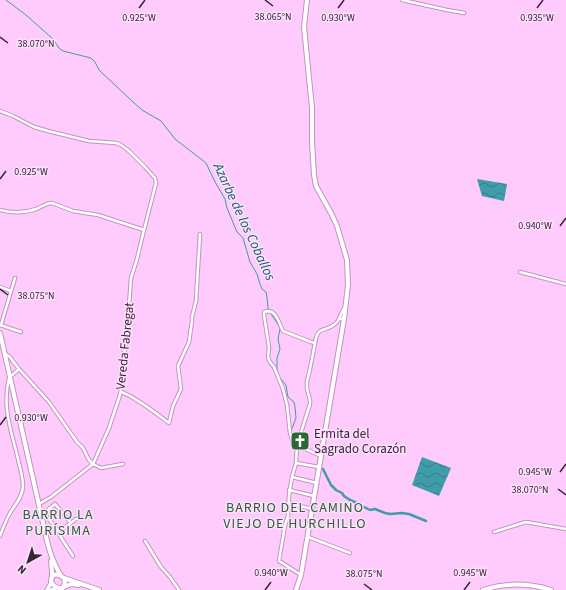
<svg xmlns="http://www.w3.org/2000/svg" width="566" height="590" font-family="'Source Sans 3',sans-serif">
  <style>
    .water { fill: url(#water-waves) }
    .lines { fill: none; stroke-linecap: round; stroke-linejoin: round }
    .stream { stroke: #409ca9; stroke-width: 1 }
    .canal { stroke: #409ca9; stroke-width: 2.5 }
    .minor-casing { stroke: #c392c1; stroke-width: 4.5 }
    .tertiary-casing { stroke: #c392c1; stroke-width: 5.5 }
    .secondary-casing { stroke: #c392c1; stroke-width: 6 }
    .primary-casing { stroke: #c392c1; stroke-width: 6 }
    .minor { stroke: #fff; stroke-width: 2.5 }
    .tertiary { stroke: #fff; stroke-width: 3.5 }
    .secondary { stroke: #fff; stroke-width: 4 }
    .primary { stroke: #fff; stroke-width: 4 }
    .ticks { fill: none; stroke: #372437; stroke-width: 1.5 }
    .labels { text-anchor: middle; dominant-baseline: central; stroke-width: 3; stroke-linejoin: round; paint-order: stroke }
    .street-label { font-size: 13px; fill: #372437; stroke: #ffe0fe }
    .poi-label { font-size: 13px; fill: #372437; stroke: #ffe0fe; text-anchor: start }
    .water-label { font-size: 14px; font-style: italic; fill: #16616a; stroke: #ffe0fe }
    .neighbourhood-label { font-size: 14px; letter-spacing: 1px; fill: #2a6534; stroke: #ffe0fe }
    .ticks-label { font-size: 10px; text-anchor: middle; fill: #372437; stroke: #ffe0fe; stroke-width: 3; stroke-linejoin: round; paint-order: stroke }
  </style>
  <defs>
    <pattern id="water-waves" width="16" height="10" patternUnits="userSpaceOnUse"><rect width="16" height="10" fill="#409ca9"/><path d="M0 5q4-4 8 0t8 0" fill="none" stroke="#367f8a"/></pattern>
  </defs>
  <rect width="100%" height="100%" fill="#fecbfc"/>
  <g class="water">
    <polygon points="477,179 507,184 504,201 482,196"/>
    <polygon points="422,457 451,468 439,496 412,485"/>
  </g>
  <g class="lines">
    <g class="stream">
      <polyline points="6,0 26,15 53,39 59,48 63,51 91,58 95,62 99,70 132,101 142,110 161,121 175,139 206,163 214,180 225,199 227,208 237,232 243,238 250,262 257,274 260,284 262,289 266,292 267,297 268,308 269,310"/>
      <polyline points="271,314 279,326 280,329 278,339 280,349 277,358 277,370 279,377 286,385 288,397 294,402 295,407 296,418 291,431"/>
    </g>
    <polyline class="canal" points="323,469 331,485 336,490 342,493 344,496 350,500 359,504 364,507 370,510 375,509 385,513 390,514 402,513 409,514 426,521"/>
    <g class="minor-casing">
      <g id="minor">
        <polyline points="402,0 447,10 464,13"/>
        <polyline points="0,111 13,116 34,127 48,131 89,141 116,143 121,145 129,151 145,167 155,178 156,183 142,238 137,259 131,278 127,334 121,376 121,390 119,398 109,428 93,464 51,497 39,504"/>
        <path d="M0,210c12,3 25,3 36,-1 6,-2 10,-6 16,-6l21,8 25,4 46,15"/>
        <polyline points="520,272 566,284"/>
        <polyline points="0,287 11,291"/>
        <polyline points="339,319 342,312 345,307"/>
        <polyline points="0,325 21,332"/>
        <polyline points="1,325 15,278"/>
        <path d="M315,343c3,-19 10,-10 20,-19 2,-1 3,-3 4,-5h5"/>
        <polyline points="5,354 9,356 19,369 49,402 77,442 83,448 89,460 93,464 101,468 123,464"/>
        <polyline points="10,377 19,369"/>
        <path d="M121,392c13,4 36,22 48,31l4,-17 8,-17 -3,-23 11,-24 3,-21v-4l4,-16 4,-67"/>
        <polyline points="296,463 319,467"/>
        <polyline points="292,477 317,483"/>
        <polyline points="289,490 314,496"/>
        <polyline points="288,503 312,509"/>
        <polyline points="44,513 55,504 71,523"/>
        <polyline points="41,514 44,513 59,532 58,533 73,556"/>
        <polyline points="59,532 76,519"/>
        <polyline points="494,532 526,522 566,529"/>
        <path d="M0,536c3,-8 6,-16 10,-23 5,-8 13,-17 13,-27 0,-9 -3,-18 -5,-27 -7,-29 -16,-52 -9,-81"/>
        <polyline points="308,537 350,553"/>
        <polyline points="145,541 161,567 170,577 179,590"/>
        <path d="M301,575l-22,-14 6,-36 3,-9 1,-21 3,-18 4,-14 1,-18 13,-41v-4l-3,-11v-8l3,-12 5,-26 -4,-1 -28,-11c-4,-7 -7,-24 -19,-19v3l5,32 -1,10 2,5 4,5 9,22 4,16 3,28 3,11 4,1 24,11"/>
      </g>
    </g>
    <g class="tertiary-casing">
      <g id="tertiary">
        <polyline points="47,590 51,583"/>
        <polyline points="51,590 55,589"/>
      </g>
    </g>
    <g class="secondary-casing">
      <g id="secondary">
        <polyline points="296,590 301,575 344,319 348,285 347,260 337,226 332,215 316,186 314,175 312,142 312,108 304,27 307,0"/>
        <path d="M483,590c22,-7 46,-7 68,0"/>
      </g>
    </g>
    <g class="primary-casing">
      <g id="primary">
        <path d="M0,333l48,212c3,11 7,21 13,31"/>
        <polyline points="51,561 52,572 52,578"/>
        <path d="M64,578l1,4 -2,6c-17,2 -15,-22 1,-10l35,12"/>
        <polyline points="64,587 71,584 79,585"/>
      </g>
    </g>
    <use href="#minor" class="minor"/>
    <use href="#tertiary" class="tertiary"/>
    <use href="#secondary" class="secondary"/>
    <use href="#primary" class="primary"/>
  </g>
  <path class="ticks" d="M265,0l8,6M139,8l6,-8M338,8l6,-8M537,8l6,-8M0,37l8,6M0,179l6,-8M560,226l6,-8M0,289l8,6M0,425l6,-8M560,472l6,-8M558,489l8,6M364,584l8,6M265,590l6,-8M464,590l6,-8"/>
  <defs>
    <g id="church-square" transform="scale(1)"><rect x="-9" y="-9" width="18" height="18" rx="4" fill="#286a34" stroke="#ffe0fe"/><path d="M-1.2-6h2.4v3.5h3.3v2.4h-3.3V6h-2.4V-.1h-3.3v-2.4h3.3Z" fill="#fff"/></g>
  </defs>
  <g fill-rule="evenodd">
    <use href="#church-square" x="300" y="441"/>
  </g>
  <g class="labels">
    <g class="street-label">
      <text transform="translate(125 346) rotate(-84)">Vereda Fabregat</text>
    </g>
    <g class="poi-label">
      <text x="314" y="434">Ermita del<tspan x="314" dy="15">Sagrado Corazón</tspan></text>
    </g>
    <g class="water-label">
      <text transform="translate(244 222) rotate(65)">Azarbe de los Coballos</text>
    </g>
    <g class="neighbourhood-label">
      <text x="295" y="508">BARRIO DEL CAMINO<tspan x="295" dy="16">VIEJO DE HURCHILLO</tspan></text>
      <text x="58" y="515">BARRIO LA<tspan x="58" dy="16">PURÍSIMA</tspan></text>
    </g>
  </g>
  <g class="ticks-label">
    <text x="273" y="20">38.065°N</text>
    <text x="139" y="21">0.925°W</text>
    <text x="338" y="21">0.930°W</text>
    <text x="537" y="21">0.935°W</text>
    <text x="36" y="47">38.070°N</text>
    <text x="31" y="175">0.925°W</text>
    <text x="535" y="229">0.940°W</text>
    <text x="36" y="299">38.075°N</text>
    <text x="31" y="421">0.930°W</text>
    <text x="535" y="475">0.945°W</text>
    <text x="530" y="493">38.070°N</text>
    <text x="271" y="576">0.940°W</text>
    <text x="470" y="576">0.945°W</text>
    <text x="364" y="577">38.075°N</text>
  </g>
  <g transform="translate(28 562) rotate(219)" stroke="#ffe0fe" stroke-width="3" paint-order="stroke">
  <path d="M0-3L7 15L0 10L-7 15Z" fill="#372437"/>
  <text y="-6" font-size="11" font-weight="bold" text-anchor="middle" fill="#372437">N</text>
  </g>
</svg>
